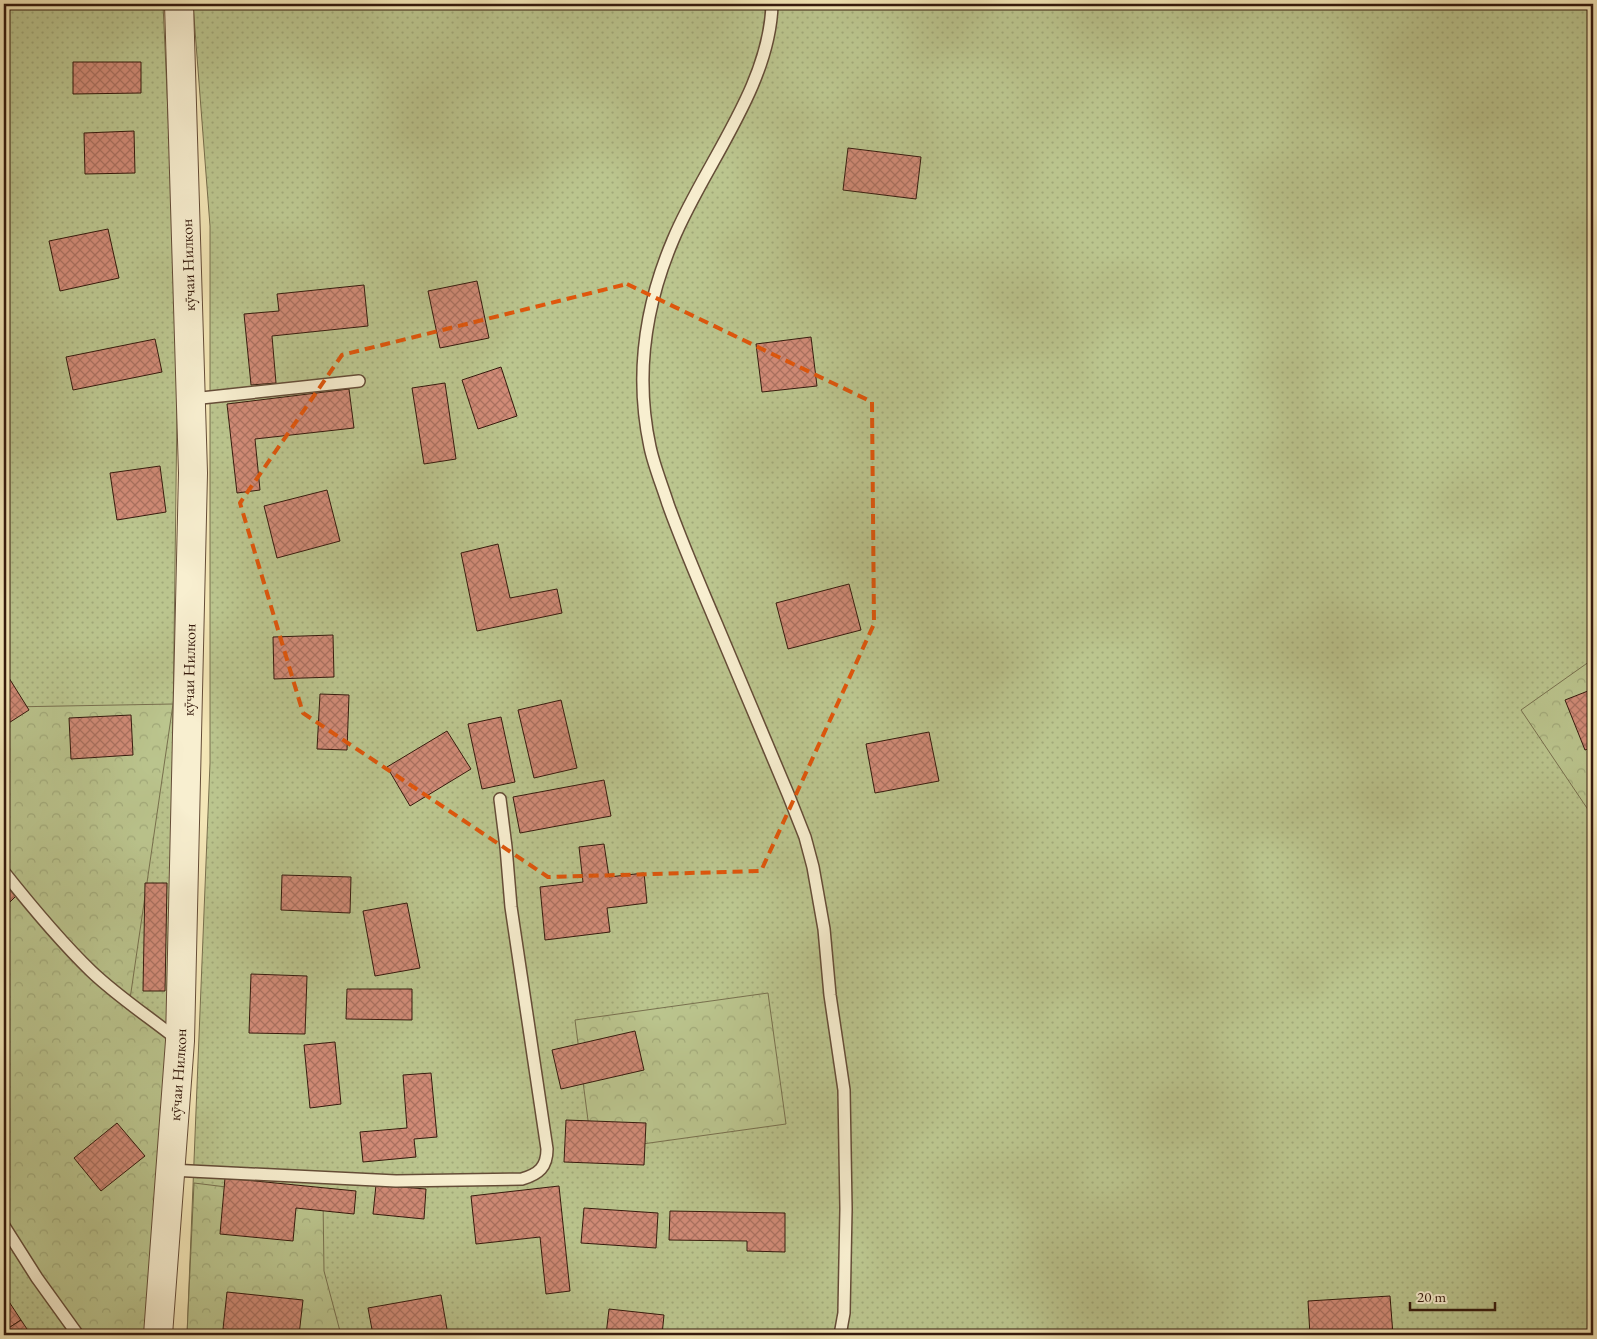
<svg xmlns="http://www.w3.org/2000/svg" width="1597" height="1339" font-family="'EB Garamond',serif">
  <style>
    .grass { fill: url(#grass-dots); stroke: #78704e }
    .forest { fill: url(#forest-crowns); stroke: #78704e }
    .building { fill: url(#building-cross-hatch); stroke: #351a0d }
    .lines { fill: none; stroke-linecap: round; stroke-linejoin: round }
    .service-casing { stroke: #654d38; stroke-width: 14 }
    .tertiary-casing { stroke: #654d38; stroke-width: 30 }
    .service { stroke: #f8efd0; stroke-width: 11 }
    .tertiary { stroke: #f8efd0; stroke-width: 28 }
    .marked { fill: none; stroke: #df560c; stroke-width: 4; stroke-dasharray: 10 6; stroke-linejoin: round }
    .labels { text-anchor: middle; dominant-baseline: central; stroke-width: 4.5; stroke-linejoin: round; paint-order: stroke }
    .street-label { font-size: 16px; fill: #351a0d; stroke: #f8efd0 }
  </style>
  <defs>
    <pattern id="grass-dots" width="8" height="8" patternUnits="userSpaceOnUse" patternTransform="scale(1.25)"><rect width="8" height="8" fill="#bbc58e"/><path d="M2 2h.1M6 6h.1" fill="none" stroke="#a1a979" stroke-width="1.8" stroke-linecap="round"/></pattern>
    <pattern id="forest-crowns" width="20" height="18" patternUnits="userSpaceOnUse" patternTransform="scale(1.25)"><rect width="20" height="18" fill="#bbc58e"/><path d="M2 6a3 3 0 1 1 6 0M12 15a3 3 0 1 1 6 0" fill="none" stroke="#a1a979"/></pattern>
    <pattern id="building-cross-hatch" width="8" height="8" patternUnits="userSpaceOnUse" patternTransform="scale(1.25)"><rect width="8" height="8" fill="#d18b77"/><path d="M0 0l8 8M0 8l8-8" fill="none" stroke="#aa7160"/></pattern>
  </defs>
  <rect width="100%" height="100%" fill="#f4e7b7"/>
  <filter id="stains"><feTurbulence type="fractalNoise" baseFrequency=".004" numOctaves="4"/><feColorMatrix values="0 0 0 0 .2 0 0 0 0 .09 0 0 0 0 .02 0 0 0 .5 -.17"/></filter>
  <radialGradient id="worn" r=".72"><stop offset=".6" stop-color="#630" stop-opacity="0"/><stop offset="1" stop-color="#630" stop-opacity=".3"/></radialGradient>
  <g class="grass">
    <polygon points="4,4 163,4 178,332 169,1037 145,1335 4,1335"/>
    <polygon points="193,4 1593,4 1593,1335 187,1335 210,763 210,226"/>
  </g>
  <g class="forest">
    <polygon points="1593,659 1593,817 1521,710"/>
    <polygon points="173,704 129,1006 169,1037 145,1335 76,1335 4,1227 4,714 9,707"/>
    <polygon points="768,993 786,1124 592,1151 575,1020"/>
    <polygon points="194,1183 323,1199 324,1271 341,1335 187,1335"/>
  </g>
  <g class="building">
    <polygon points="73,62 141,62 141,93 73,94"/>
    <polygon points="134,131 135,173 85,174 84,133"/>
    <polygon points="848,148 921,157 916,199 843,190"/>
    <polygon points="108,229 119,278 60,291 49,241"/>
    <polygon points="477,281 489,338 440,348 428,291"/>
    <polygon points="364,285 368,326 272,336 276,383 251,385 244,314 279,311 277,294"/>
    <polygon points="811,337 817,386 762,392 756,344"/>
    <polygon points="155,339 162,372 73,390 66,357"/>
    <polygon points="501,367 517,416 478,429 462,380"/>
    <polygon points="445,383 456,459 424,464 412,388"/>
    <polygon points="349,389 354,428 255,439 260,490 237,493 227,404"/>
    <polygon points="160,466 166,512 117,520 110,473"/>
    <polygon points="327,490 340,541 277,558 264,506"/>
    <polygon points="498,544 510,598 557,589 562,613 477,631 461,553"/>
    <polygon points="849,584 861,630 788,649 776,603"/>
    <polygon points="333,635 334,677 274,679 273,637"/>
    <polygon points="4,670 29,710 4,726"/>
    <polygon points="1593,689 1593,747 1585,750 1565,700"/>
    <polygon points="320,694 349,695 347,750 317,749"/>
    <polygon points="561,700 577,768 534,778 518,710"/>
    <polygon points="131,715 133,755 71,759 69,718"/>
    <polygon points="501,717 515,782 482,789 468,724"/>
    <polygon points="447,731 471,769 410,806 387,767"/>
    <polygon points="929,732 939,781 875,793 866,744"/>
    <polygon points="604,780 611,816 520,833 513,797"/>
    <polygon points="604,844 609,877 644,873 647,903 607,908 610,932 545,940 540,887 583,882 579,847"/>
    <polygon points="282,875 351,877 350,913 281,910"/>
    <polygon points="4,883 16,896 4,908"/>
    <polygon points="145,883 167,883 165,991 143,991"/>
    <polygon points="407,903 420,968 375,976 363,911"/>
    <polygon points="251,974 307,976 305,1034 249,1033"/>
    <polygon points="347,989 412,989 412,1020 346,1019"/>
    <polygon points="635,1031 644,1070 561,1089 552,1050"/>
    <polygon points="335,1042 341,1104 310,1108 304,1045"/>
    <polygon points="431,1073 437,1137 414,1139 416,1157 363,1162 360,1132 407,1128 403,1075"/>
    <polygon points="566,1120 646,1123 644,1165 564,1162"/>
    <polygon points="117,1123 145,1156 101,1191 74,1158"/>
    <polygon points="225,1178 356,1191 354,1214 296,1208 293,1241 220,1234"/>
    <polygon points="376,1185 426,1189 424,1219 373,1214"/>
    <polygon points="559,1186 570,1291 546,1294 540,1237 476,1244 471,1196"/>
    <polygon points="584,1208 658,1213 656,1248 581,1243"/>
    <polygon points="670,1211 785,1213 785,1252 747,1251 747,1241 669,1240"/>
    <polygon points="227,1292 303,1300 299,1335 278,1335 223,1329"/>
    <polygon points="4,1294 21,1320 4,1331"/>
    <polygon points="441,1295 448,1335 373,1335 368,1308"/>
    <polygon points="1390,1296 1393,1335 1310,1335 1308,1301"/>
    <polygon points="609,1309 664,1315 662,1335 606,1335"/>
    <polygon points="21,1320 31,1335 4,1335 4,1331"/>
  </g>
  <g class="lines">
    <g class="service-casing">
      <g id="service">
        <path d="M772,4c-2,83 -68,161 -99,236 -28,66 -38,137 -23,207 4,19 12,38 18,57 14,39 30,76 46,114 25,59 49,117 74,176l17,43 8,30 11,62 6,66 14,95 2,119 -2,104 -4,22"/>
        <polyline points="192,399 359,381"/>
        <path d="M4,872c27,34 55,68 87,99 26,25 58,46 87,69"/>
        <path d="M170,1170l226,11 126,-2c17,-5 25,-12 25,-30l-36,-242 -5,-60 -6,-48"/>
        <polyline points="4,1226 37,1278 78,1335"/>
      </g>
    </g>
    <g class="tertiary-casing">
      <g id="tertiary">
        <path id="s1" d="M158,1335l22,-294 13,-568 -14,-469"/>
      </g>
    </g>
    <use href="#service" class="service"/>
    <use href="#tertiary" class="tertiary"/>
  </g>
  <path class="marked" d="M627,284l245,118 2,222 -113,247 -213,6 -245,-164 -63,-210 102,-148z"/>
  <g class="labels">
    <g class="street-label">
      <text transform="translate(188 265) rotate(-92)">кӯчаи Нилкон</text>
      <text stroke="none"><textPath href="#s1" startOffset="666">кӯчаи Нилкон</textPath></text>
      <text stroke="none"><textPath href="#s1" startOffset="261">кӯчаи Нилкон</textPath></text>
    </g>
  </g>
  <rect width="1597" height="1339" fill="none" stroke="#f4e7b7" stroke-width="20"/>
  <rect x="5" y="5" width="1587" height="1329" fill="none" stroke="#351a0d" stroke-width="2.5"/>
  <rect x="10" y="10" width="1577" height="1319" fill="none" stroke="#351a0d"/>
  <path d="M1410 1302v8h85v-8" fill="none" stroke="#351a0d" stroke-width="2.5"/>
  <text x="1417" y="1302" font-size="15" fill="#351a0d" stroke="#f8efd0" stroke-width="4" paint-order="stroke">20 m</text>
  <rect width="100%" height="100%" filter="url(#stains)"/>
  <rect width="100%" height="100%" fill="url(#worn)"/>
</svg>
